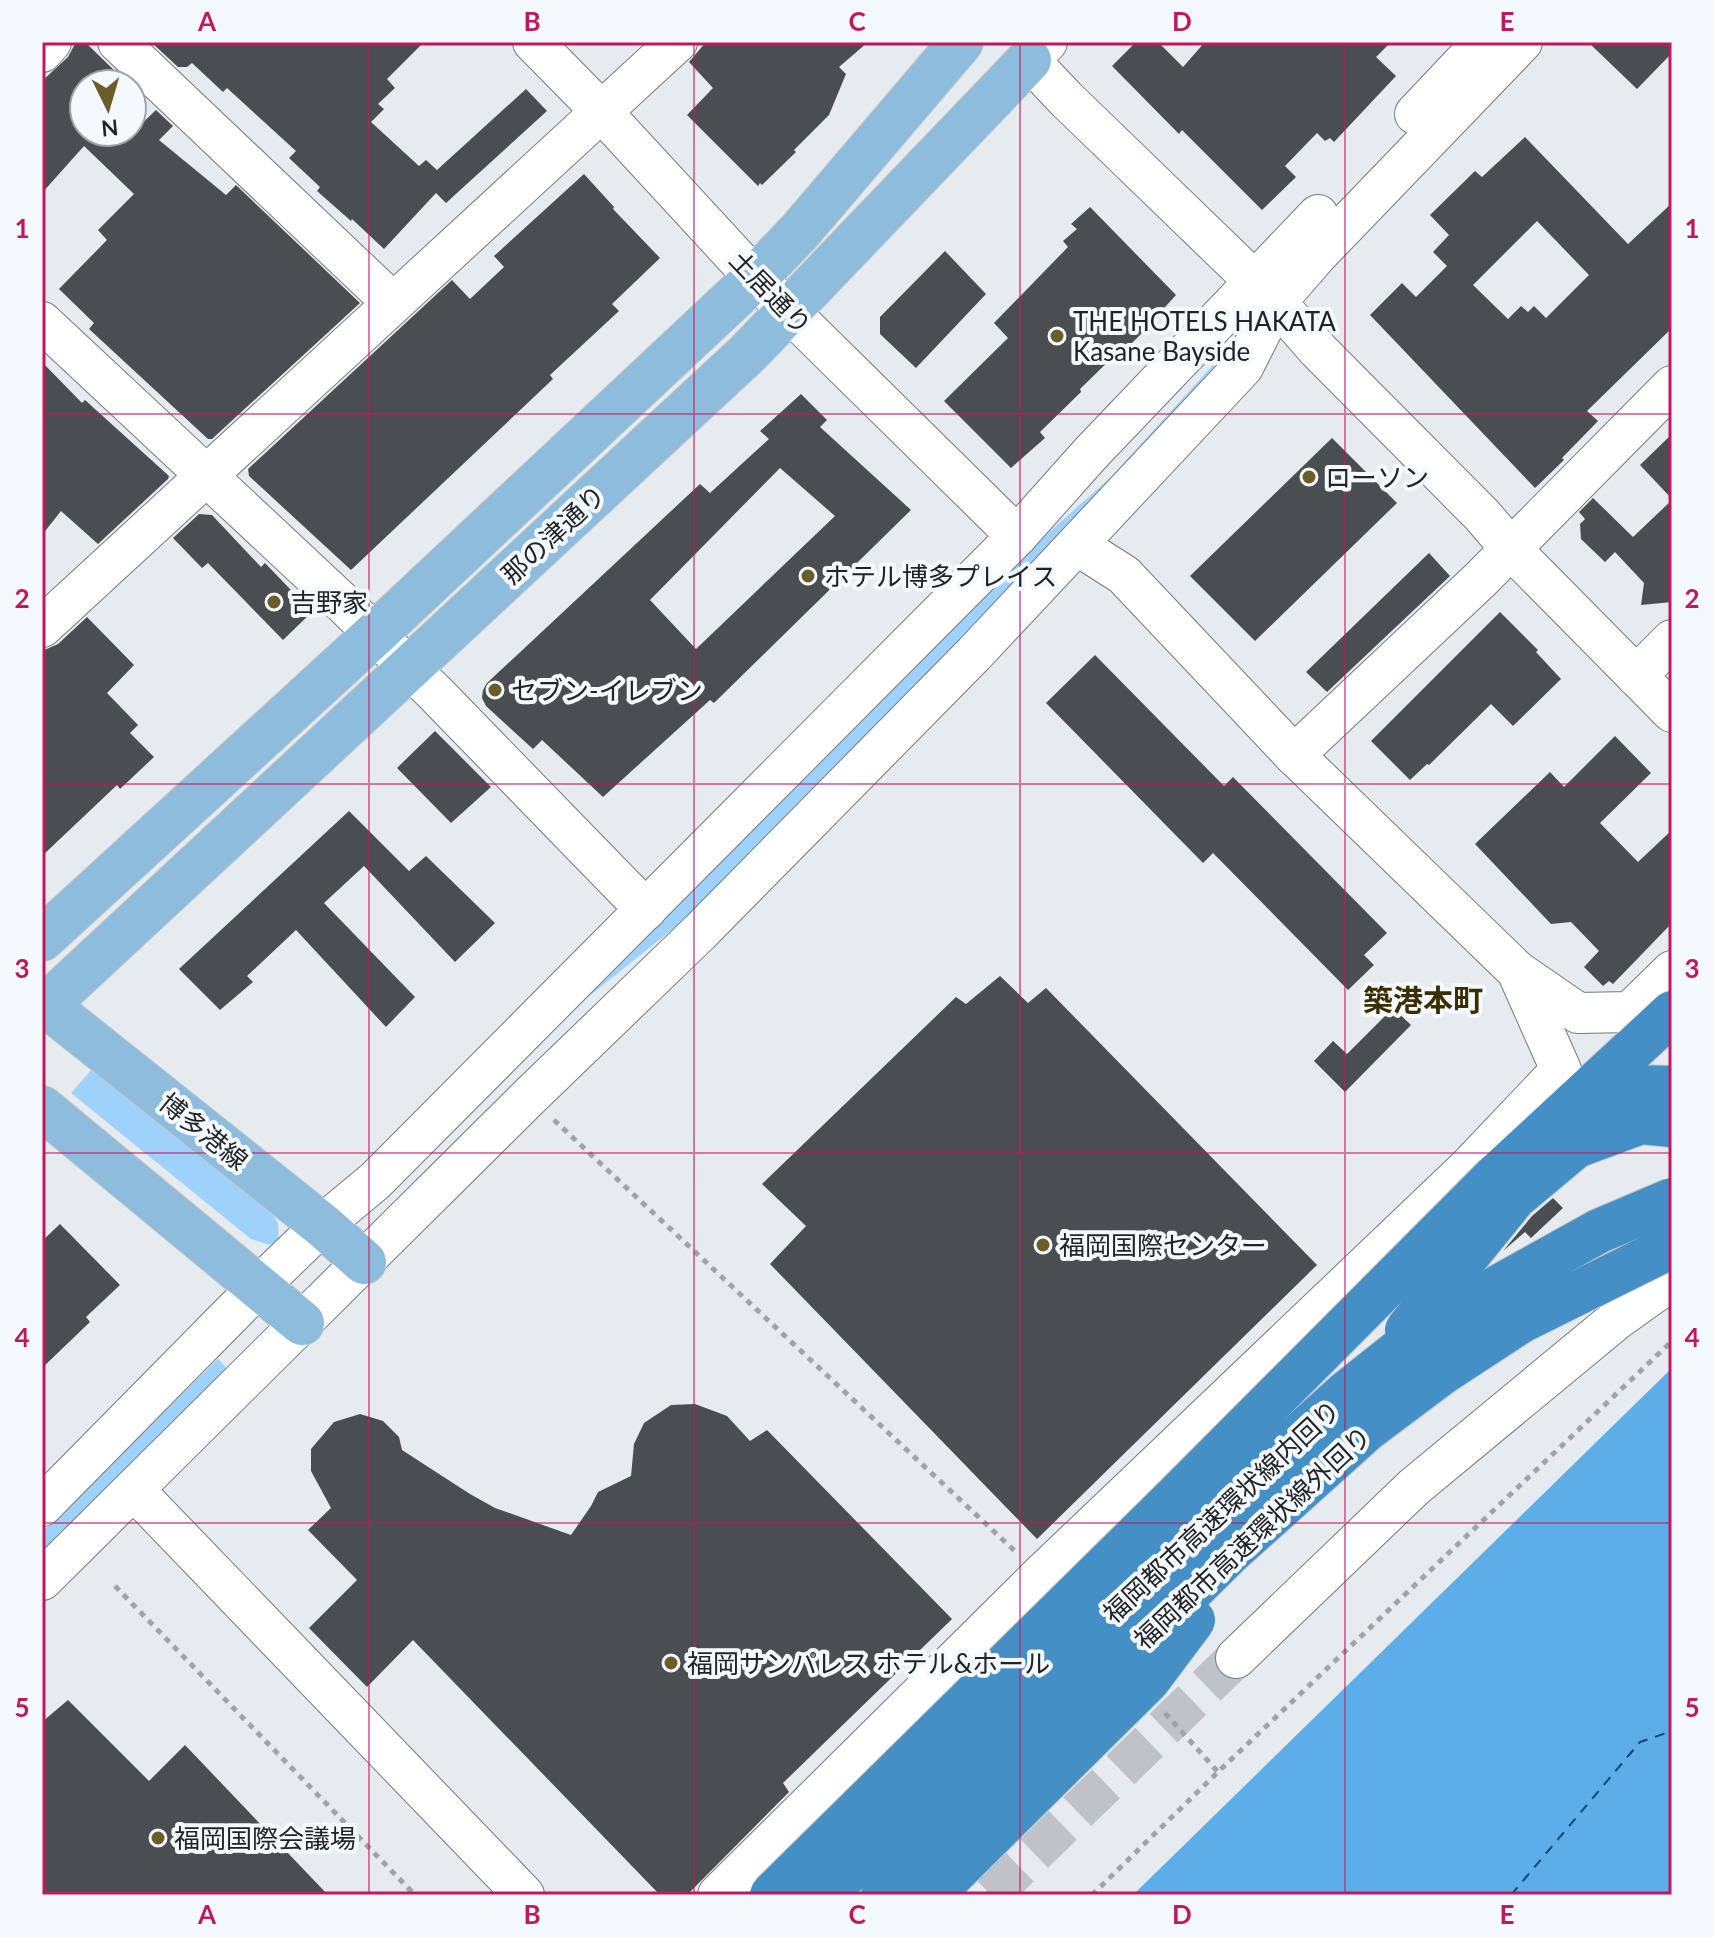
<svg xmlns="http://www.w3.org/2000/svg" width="1714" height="1937" font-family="Lato,'Noto Sans JP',sans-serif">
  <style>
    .green { fill: #9fd2fa }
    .water { fill: #5dade8 }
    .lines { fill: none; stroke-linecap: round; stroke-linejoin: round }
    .ferry { stroke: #0b4a70; stroke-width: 2; stroke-dasharray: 10 8; stroke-linecap: butt }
    .building { fill: #4a4e51; fill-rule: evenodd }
    .minor-tunnel { stroke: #bfc3c7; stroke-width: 40; stroke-dasharray: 40 20; stroke-linecap: butt }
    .minor-casing { stroke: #767a7e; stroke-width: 42 }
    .major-casing { stroke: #c5c6c6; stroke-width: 46 }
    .highway-casing { stroke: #c5c6c6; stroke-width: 46 }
    .path { stroke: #a0a4a7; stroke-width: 5; stroke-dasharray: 6 6; stroke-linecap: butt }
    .minor { stroke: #fff; stroke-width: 40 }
    .major { stroke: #8ebcdd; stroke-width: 44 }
    .highway { stroke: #438fc6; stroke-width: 44 }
    .highway-bridge-casing { stroke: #c5c6c6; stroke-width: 46; stroke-linecap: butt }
    .highway-bridge { stroke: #438fc6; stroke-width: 44 }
    .grid { fill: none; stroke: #c2185b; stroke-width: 2; stroke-opacity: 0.55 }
    .poi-dot { fill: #6c5c2a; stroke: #f4f9fd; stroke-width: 3 }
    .labels { text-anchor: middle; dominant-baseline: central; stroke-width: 8; stroke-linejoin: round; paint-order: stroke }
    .street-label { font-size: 26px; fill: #212325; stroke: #f4f9fd }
    .poi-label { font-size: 26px; fill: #212325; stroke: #f4f9fd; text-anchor: start }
    .quarter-label { font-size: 30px; font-weight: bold; fill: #3a2e03; stroke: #f4f9fd }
    .neatline { fill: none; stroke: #c2185b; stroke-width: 3 }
    .grid-label { font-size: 26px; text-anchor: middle; font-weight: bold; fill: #c2185b }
  </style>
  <rect width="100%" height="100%" fill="#e6ebef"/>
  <g class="green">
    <polygon points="1213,365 1216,367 1017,582 694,912 588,997 480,1104 846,736 1006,570 1110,478"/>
    <polygon points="93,1068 273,1215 278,1223 279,1242 270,1245 251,1239 71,1093"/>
    <polygon points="218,1359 229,1371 42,1555 42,1532"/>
  </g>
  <polygon class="water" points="1672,1368 1672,1895 1133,1895"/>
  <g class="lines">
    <polyline class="ferry" points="1511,1895 1640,1742 1672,1731"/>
  </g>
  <g class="building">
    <polygon points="76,42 85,42 117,73 107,84 84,84 84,132 133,132 156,110 173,126 159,140 226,195 236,185 360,303 212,439 208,439 89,329 94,323 59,289 107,240 98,230 134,194 84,146 42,193 42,81 68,57"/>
    <polygon points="151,42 424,42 387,79 395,88 378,104 384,109 371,122 419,166 426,160 437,170 526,89 547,111 446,203 436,193 384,249 352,219 351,221 317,191 320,187 289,158 296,151 227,88 223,92 192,63 187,67 178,67"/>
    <polygon points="706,42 868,42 839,67 846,74 829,115 794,150 796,152 762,185 760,183 758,186 687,115 713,88 689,62"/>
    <polygon points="1136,42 1158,42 1183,67 1205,42 1391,42 1376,57 1396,76 1334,142 1330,138 1325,141 1317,133 1285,166 1296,177 1262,210 1182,130 1179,134 1112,66"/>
    <polygon points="1588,42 1672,42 1672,53 1637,89"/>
    <path d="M1525,137l103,107 44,-41v125l-85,83 11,10 -36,37 2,2 -29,28 -165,-173 32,-32 14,14 31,-31 -14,-14 16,-17 -19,-20 45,-44 7,6zM1537,221l52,54 -43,43 -12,-12 -6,6 -7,-6 -13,13 -35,-34z"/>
    <polygon points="584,174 614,207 613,209 660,258 612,304 619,311 550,375 553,379 351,570 249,476 248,469 452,280 470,299 504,267 494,256"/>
    <polygon points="1090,207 1176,295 1156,317 1152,326 1148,327 1120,355 1117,353 1080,389 1081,392 1040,432 1045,438 1011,468 944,401 1008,338 994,323 1068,247 1063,241 1077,229 1071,224"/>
    <polygon points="945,251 986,294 916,368 880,334 880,317"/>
    <polygon points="42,362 82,403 85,400 169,476 168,479 98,544 61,511 42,535"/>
    <path d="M801,394l26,26 -7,7 91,83 -197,193 -4,-3 -107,97 -61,-57 -9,9 -47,-43 -4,-8 1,-8 4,-7 213,-199 10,9 59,-54 -9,-8zM780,468l55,48 -139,133 -46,-49z"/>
    <polygon points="1672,434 1672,499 1640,465"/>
    <polygon points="1332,438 1397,503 1255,641 1190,576"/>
    <polygon points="1593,498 1633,537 1672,500 1672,602 1641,605 1644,583 1615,552 1605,562 1581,539 1580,524 1585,519 1579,512"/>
    <polygon points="199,514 212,515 261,567 265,563 312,612 283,640 208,563 202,568 173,538"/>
    <polygon points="1429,553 1450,576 1327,692 1306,672"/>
    <polygon points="1500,612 1538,650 1536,652 1561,679 1513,726 1491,704 1429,765 1427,764 1410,780 1371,741"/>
    <polygon points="87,617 134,665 107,693 138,725 130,733 154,757 120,789 117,785 42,856 42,651 58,644"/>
    <polygon points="1095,655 1224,786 1233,777 1387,933 1364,955 1374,965 1348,990 1213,853 1203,863 1046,703"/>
    <polygon points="435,731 491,787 451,823 397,768"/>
    <polygon points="1615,736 1651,773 1600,823 1638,862 1672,830 1672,923 1613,984 1609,981 1603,986 1584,967 1599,951 1571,922 1551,924 1475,844 1550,772 1564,787"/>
    <polygon points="349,811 409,871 426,856 495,923 455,962 364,866 324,903 415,997 386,1027 296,930 247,976 253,982 220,1010 179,969"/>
    <polygon points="1000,976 1028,1003 1046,988 1317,1265 1037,1539 770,1264 806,1226 762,1184 956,997 966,1004"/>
    <polygon points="1393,1008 1411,1025 1345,1092 1314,1061 1333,1041 1347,1054"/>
    <polygon points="1553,1198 1563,1208 1531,1238 1525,1232 1503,1251 1532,1216"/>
    <polygon points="60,1224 120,1285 86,1317 90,1322 42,1368 42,1241"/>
    <polygon points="695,1404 727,1416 750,1441 767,1430 952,1619 783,1783 789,1792 687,1895 660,1895 413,1640 367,1687 309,1628 357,1580 308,1530 331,1508 311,1471 311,1449 334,1422 360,1414 383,1421 399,1437 402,1450 470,1494 495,1508 571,1535 591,1506 598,1492 631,1476 634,1444 644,1423 671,1405"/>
    <polygon points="68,1700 149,1781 185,1745 328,1895 42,1895 42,1722"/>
  </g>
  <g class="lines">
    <polyline class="minor-tunnel" points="991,1895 1236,1658"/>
    <g class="minor-casing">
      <g id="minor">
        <polyline points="118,42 393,303"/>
        <polyline points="533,42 600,110 755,278 1017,536"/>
        <polyline points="1047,42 1029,60 1066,99 1276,302 1318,350 1482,515 1511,549 1672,712"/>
        <polyline points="42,52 51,42"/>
        <polyline points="1415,114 1483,42"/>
        <polyline points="42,322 347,607 436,694 646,910"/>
        <polyline points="1077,545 1124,575 1294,755 1517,971 1578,1013 1630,1012 1672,971"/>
        <polyline points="42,627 677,42"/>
        <polyline points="1636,676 1672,640"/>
        <polyline points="1294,755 1480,580 1672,386"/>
        <polyline points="134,1490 524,1895"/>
        <polyline points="42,1506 259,1286 322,1225 375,1181 1017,536 1091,453 1318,215"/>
        <polyline points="42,1580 529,1097 700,932 974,654 1243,367 1276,302 1317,255 1522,42"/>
        <polyline points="1236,1658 1414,1487 1616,1320 1672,1280"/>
        <polyline points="718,1895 1041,1575 1469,1167 1561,1070 1517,971"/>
      </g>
    </g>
    <g class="major-casing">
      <g id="major">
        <polyline points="42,939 374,635 755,278 800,231 961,42"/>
        <polyline points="42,1002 322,1225 364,1262"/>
        <polyline points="42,1009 749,352 1029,60"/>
        <polyline points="42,1108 302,1323"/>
      </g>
    </g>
    <g class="highway-casing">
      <g id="highway">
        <path d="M1583,1108c29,-23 53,-21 89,-20"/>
        <polyline points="1496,1176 1672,1013"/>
        <polyline points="1514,1198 1576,1146 1641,1122 1672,1125"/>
      </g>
    </g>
    <g class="path">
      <polyline points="554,1120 1017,1553"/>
      <polyline points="115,1586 415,1895"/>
      <polyline points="1165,1713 1218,1772"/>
      <polyline points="1092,1895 1218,1772 1672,1341"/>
    </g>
    <use href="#minor" class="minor"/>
    <use href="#major" class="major"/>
    <use href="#highway" class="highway"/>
    <g class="highway-bridge-casing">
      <g id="highway-bridge">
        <polyline points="1407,1330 1514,1198"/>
        <polyline points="772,1895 1176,1497 1496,1176"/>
        <polyline points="824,1895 1201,1524 1345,1394 1418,1336 1500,1286 1599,1231 1672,1200"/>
        <polyline points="883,1895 1228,1554 1367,1429 1443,1372 1521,1321 1672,1246"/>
        <polyline points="931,1895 1148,1680 1193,1620"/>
      </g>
    </g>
    <use href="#highway-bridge" class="highway-bridge"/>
  </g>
  <path class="grid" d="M369,42v1853M694,42v1853M1020,42v1853M1345,42v1853M42,414h1630M42,784h1630M42,1153h1630M42,1523h1630"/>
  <g class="poi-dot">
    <circle cx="1057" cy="336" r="8"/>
    <circle cx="1309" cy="477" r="8"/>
    <circle cx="808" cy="576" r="8"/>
    <circle cx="274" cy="602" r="8"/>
    <circle cx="495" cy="690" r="8"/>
    <circle cx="1043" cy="1245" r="8"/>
    <circle cx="671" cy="1663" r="8"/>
    <circle cx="158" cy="1838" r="8"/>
  </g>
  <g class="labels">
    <g class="street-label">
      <text transform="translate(771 292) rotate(46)">土居通り</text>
      <text transform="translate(553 534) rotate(-43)">那の津通り</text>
      <text transform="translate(204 1131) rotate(39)">博多港線</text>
      <text transform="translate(1221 1511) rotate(-43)">福岡都市高速環状線内回り</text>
      <text transform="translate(1252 1537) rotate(-43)">福岡都市高速環状線外回り</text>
    </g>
    <g class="poi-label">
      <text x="1073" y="321">THE HOTELS HAKATA<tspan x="1073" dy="30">Kasane Bayside</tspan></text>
      <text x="1325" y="477">ローソン</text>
      <text x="824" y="576">ホテル博多プレイス</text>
      <text x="290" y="602">吉野家</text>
      <text x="511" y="690">セブン-イレブン</text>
      <text x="1059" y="1245">福岡国際センター</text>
      <text x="687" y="1663">福岡サンパレス ホテル&amp;ホール</text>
      <text x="174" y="1838">福岡国際会議場</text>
    </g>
    <g class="quarter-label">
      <text x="1423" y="999">築港本町</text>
    </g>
  </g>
  <rect width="1714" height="1937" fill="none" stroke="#f4f9fd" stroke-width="88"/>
  <g transform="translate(108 108) rotate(175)"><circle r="38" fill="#f4f9fd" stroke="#a0a3a7" stroke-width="2"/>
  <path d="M0-6L14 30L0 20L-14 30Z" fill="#6c5c2a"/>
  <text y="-12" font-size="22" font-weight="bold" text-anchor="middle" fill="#212325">N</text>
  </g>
  <rect x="44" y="44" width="1626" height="1849" class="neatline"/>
  <g class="grid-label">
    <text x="207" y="31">A</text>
    <text x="532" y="31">B</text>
    <text x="857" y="31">C</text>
    <text x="1182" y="31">D</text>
    <text x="1507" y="31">E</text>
    <text x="22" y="238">1</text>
    <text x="1692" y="238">1</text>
    <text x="22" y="608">2</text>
    <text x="1692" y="608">2</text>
    <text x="22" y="978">3</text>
    <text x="1692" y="978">3</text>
    <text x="22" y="1347">4</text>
    <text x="1692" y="1347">4</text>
    <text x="22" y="1717">5</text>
    <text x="1692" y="1717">5</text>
    <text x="207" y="1924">A</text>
    <text x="532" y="1924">B</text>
    <text x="857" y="1924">C</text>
    <text x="1182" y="1924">D</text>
    <text x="1507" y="1924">E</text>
  </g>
</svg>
